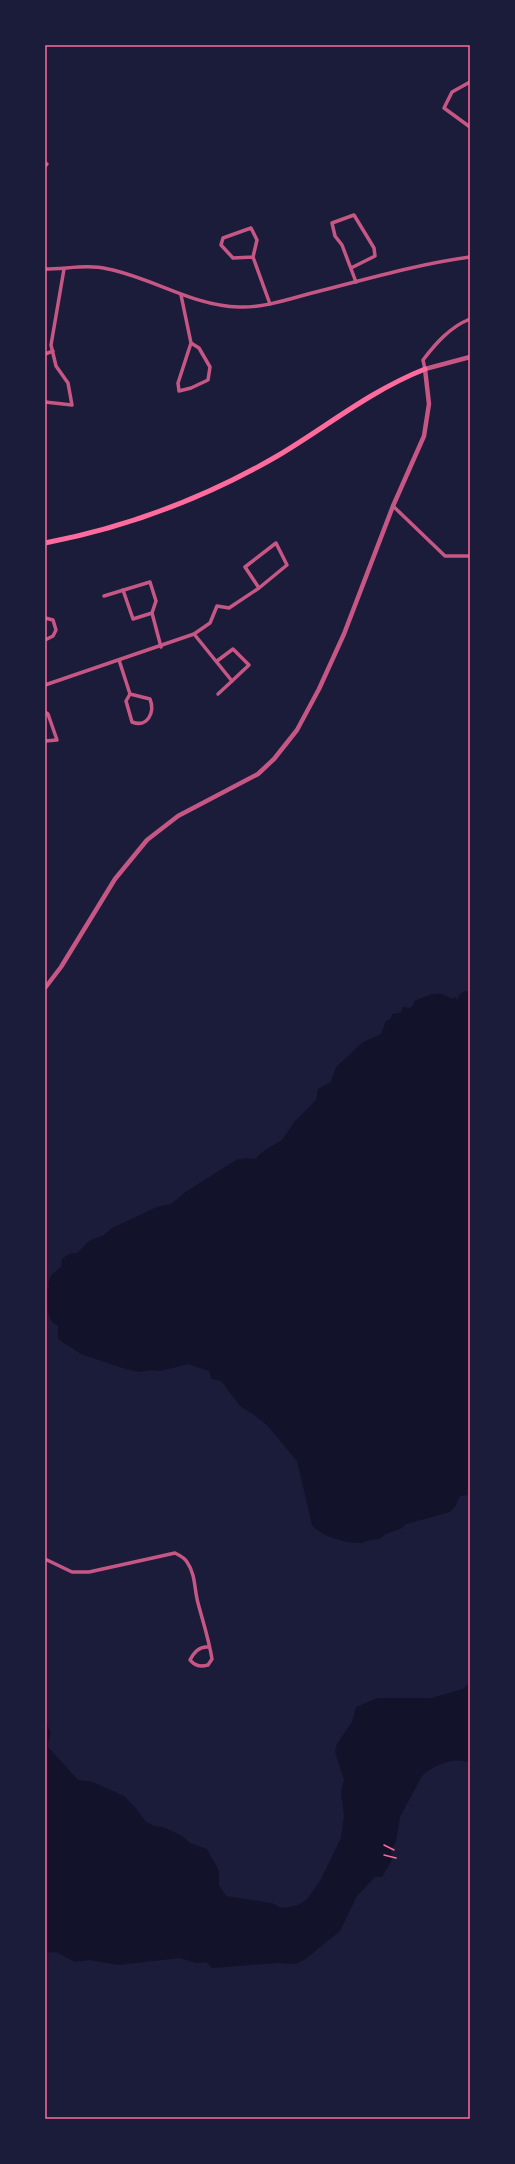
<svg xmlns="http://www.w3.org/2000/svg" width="515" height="2164" viewBox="0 0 515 2164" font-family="Barlow,sans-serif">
<rect width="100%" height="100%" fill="#1b1b3a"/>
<g fill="#12122b">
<path d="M466,991H470V1488L467,1490L468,1495L460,1496L455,1507L450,1512L406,1524L402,1528L386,1534L379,1539L366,1541L363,1543C348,1544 322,1537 312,1525L297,1461L267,1425L253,1414L241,1407L221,1381L212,1379L209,1371L188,1364L160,1371L152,1370L140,1372L126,1369L81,1354L58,1339V1326L52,1322L48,1313L45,1291L49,1288C47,1276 53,1274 61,1267L62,1259L69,1254L77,1253L89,1241L104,1235L112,1228L157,1207L171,1204L187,1191L236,1160L245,1158L255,1159L265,1150L282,1140L295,1121L316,1100L318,1089L331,1082L336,1067L363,1042L381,1034L386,1021L391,1019L392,1014L401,1013L403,1007L410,1008L414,1004V1001C429,995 438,989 452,999L455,997L457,1000L461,993Z"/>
<path d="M470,1682V1763C456,1756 433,1765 422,1776L400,1817L396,1841L391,1851L392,1860L382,1877H375L357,1896L340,1931L304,1960L295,1964L277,1963L212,1968L206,1962L196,1963L180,1958L118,1965L90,1960L75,1962L56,1952L45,1953V1720L51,1733L47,1746L78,1780L93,1782L124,1796L136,1808L146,1822L154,1826L163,1827L182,1836L190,1843L207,1849L219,1871V1885L226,1896L272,1903L282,1908L289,1907L298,1905L307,1899L320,1881L341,1838L344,1816L341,1791L344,1780L335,1752L337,1744L352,1722L356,1707L378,1698H431L463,1689Z"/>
</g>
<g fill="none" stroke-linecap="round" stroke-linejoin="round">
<g stroke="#ff6b9d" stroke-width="1.5">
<polyline points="384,1845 394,1850"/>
<polyline points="384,1855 396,1858"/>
</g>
<g stroke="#c65784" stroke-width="3.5">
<polyline points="470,82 452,92 444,108 470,127"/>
<polyline points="45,163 47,164 45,166"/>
<polyline points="253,257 257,240 251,228 223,238 221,245 233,258 253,257 270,304"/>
<polyline points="351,268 375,256 374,248 354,215 332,223 335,236 342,245 356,282"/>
<path d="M45,269C66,269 88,264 108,269C153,278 193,306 239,307C265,308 292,298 316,292C367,279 418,264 470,257"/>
<polyline points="181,295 191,343 178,383 179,391 191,388 208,380 210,367 199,348 191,343"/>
<polyline points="45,354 53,351"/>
<path d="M425,369L423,360C436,343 450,327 470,319"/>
<polyline points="45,402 72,405 68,383 56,366 51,345 64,269"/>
<polyline points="393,506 445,556 470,556"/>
<polyline points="123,590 133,619 152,613"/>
<polyline points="104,596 150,582 156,601 152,613 161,647"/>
<polyline points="45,618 53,620 56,630 53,636 45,640"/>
<polyline points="194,634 232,681 249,665 233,649 217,661"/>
<path d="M119,660L130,694L126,701L132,722C148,728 155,712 150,699L130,694"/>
<polyline points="45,685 194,634 210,623 217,606 229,608 259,588 287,565 276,543 245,567 259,588"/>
<polyline points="218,694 232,681"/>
<polyline points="45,712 48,714 57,740 45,741"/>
<path d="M45,1559L72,1572H89L175,1553C179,1555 185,1558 187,1562C196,1575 194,1589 198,1603C203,1622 209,1640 212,1659L208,1665C200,1667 195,1666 190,1660C194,1652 199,1646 208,1647"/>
</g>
<polyline stroke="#c65784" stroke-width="4.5" points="45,988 61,967 115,879 147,840 178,816 258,774 274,759 297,730 319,689 344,634 393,506 424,436 429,404 425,369 470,357"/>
<path stroke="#ff6b9d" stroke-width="5" d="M45,543C128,527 207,497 279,455C329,425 370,391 425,369"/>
</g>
<rect width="515" height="2164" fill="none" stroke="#1b1b3a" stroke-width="92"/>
<rect x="46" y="46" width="423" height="2072" fill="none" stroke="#ff6b9d" stroke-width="1.5"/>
</svg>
